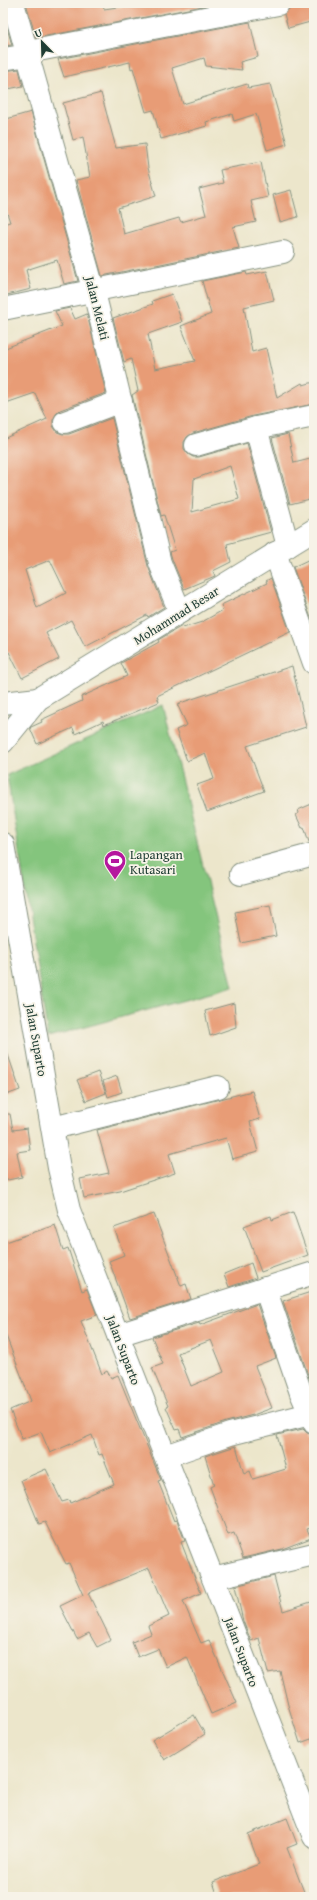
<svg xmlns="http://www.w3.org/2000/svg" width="317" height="1900" viewBox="0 0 317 1900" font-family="'Gentium Book Plus',serif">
<rect width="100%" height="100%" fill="#f7f3e8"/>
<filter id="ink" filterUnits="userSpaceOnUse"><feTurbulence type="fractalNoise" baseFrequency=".025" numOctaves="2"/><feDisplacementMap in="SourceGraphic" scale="8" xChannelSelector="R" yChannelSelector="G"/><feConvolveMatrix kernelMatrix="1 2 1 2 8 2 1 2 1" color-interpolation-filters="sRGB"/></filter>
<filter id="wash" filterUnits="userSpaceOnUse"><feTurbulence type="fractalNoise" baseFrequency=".012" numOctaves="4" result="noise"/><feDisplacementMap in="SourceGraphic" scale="16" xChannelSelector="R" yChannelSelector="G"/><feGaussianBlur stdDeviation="0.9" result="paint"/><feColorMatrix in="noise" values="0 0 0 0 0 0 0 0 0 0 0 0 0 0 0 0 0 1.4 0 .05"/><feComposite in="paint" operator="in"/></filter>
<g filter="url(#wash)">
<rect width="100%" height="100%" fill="#ece6cb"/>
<polygon fill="#84c57d" stroke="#528158" points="163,705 233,987 48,1037 7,775"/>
<g id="blocks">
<g fill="#e89c76" fill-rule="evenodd">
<polygon points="26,3 103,3 104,9 145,3 209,3 209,5 36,38"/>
<polygon points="290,3 314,3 314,21 288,28 284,14 290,8"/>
<polygon points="3,14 12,45 3,46"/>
<polygon points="250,22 258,57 240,62 242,70 206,66 204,58 172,68 183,104 247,84 248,88 270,84 287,144 267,150 256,114 234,121 232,114 206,122 207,126 161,139 153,110 146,112 133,68 131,69 130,62 64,77 58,59"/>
<polygon points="19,69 23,86 3,90 3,71"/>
<polygon points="101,93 116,148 145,144 148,168 156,196 118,208 124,234 179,218 181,222 206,215 199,189 223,183 220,170 261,162 268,197 251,201 256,222 233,227 239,248 102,276 76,180 90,177 83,137 73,140 63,103"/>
<polygon points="31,112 78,281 64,284 57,260 26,270 31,289 3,296 3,224 10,222 3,201 3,120"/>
<polygon points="291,190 298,217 280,222 273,195"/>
<path d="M267,271L274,300L244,307L252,352L266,348L277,398L302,383L303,385L314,382V404L253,416L193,433L187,437L184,442V449L188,454L193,457H199L247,443L271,532L227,544L231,562L213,571L215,576L184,589L172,559L170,552L175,550L164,515L161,516L132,395L138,391L131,359L124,362L113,318L153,304L152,301L172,294L182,322L148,334L155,369L195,361L181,326L211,314L202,281L246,272L247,275ZM230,466L239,499L192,512L194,479Z"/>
<path d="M70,308L75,319L87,314L106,393L60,410L56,414L53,420V426L57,432L63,434H69L112,418L148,566L164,607L148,617L147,615L85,647L71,620L46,633L59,659L22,678L9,652L3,655V439L47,419L35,393L3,404V349L62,326L55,311ZM50,560L66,593L37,608L25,570Z"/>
<polygon points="288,434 294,463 314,458 314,498 290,504 272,438"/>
<polygon points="314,557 314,620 312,621 293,567"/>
<polygon points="271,578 290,632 157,696 159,702 104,725 103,721 75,734 73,728 37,744 30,728 31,727 42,722 41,720 82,701 81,697 127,676 121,663 159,642 158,640 182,626 183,628 202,622 223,610 221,605 267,583 266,581"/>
<polygon points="292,666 306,727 247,746 264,791 207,812 197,785 214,779 205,753 187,761 176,730 187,725 177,704"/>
<polygon points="314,803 314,842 309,842 304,827 302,828 296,815 299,813 298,810"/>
<polygon points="270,905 276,936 241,943 235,912"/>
<polygon points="234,1003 236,1027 210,1036 205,1011"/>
<polygon points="5,1046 20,1090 3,1096 3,1047"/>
<polygon points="98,1072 106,1093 86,1101 77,1080"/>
<polygon points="117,1076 122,1092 108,1097 103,1081"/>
<polygon points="252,1091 260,1119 250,1122 258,1152 232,1159 226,1138 169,1154 175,1173 120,1191 84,1198 80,1179 109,1173 97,1130"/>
<polygon points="3,1114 10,1114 13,1130 27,1128 30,1150 17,1152 22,1177 3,1181"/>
<polygon points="293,1212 308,1255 261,1272 244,1226 271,1216 272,1220"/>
<polygon points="154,1214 181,1286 186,1284 191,1299 130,1318 109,1261 124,1255 114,1228"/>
<polygon points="55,1225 63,1250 68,1248 82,1291 87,1289 97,1315 81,1321 102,1374 107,1371 111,1378 118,1375 161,1480 158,1481 174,1521 177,1520 185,1541 181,1542 201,1593 183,1601 201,1643 209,1640 237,1703 211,1714 187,1657 166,1667 158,1649 138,1657 132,1642 151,1634 148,1626 169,1616 149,1568 88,1593 111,1640 97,1647 89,1633 77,1639 60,1606 83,1595 69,1563 66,1564 45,1522 39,1524 21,1480 46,1469 62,1502 69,1500 70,1503 114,1484 102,1454 99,1455 92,1435 50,1453 41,1432 22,1439 10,1410 31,1401 3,1328 3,1243"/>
<polygon points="251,1263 256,1278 229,1287 224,1274"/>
<polygon points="314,1291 314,1377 309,1378 283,1301"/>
<path d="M257,1304L276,1358L255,1366L272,1408L253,1415L226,1422L182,1437L179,1429L176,1430L166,1407L168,1406L152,1368L163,1364L152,1337L199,1323L200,1325ZM211,1340L224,1372L191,1386L178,1353Z"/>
<polygon points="303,1429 307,1433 314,1435 314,1527 307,1529 311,1538 282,1549 243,1558 234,1533 228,1535 210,1487 214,1485 205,1456 236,1446 244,1474 250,1471 253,1479 286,1469 277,1435"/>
<polygon points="274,1576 283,1611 314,1601 314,1662 310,1665 314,1679 314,1738 300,1743 288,1705 280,1671 268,1673 259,1638 251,1641 243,1621 235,1586"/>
<polygon points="194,1715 205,1734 164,1760 152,1740"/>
<polygon points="287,1818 297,1844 287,1848 306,1897 218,1897 213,1882 259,1864 248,1834"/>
</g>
</g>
</g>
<g filter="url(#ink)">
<use href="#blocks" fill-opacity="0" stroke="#869280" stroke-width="1"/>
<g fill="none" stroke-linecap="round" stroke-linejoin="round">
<g stroke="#869280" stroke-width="24">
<g id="minor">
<polyline points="13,3 94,292 160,563 180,612"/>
<polyline points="28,52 278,4"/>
<polyline points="3,59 29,55"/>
<polyline points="3,309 283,252"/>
<polyline points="65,422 121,401"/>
<polyline points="256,428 288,546"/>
<polyline points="196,445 256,428 314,416"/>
<polyline points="275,553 314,663"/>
<polyline points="3,703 38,699"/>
<polyline points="3,742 38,699 314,530"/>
<polyline points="3,844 59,1168 69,1210 314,1837"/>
<polyline points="241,874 314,854"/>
<polyline points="53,1128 218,1087"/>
<polyline points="265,1288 301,1393 314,1423"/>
<polyline points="118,1335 314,1273"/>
<polyline points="166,1456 230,1434 314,1413"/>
<polyline points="213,1578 314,1554"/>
</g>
</g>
<use href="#minor" stroke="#fff" stroke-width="22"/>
</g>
</g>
<defs>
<g id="stadium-pin" transform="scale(1.15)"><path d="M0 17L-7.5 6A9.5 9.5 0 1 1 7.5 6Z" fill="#b5179e" stroke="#f7f3e8"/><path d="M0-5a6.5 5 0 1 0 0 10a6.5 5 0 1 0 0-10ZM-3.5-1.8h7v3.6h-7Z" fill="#fff"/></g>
</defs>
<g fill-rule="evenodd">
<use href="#stadium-pin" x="115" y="861"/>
</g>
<g text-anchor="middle" stroke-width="3.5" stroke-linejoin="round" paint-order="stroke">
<g font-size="13" fill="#1f3d34" stroke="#f7f3e8">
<text transform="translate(98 308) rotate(76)" y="5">Jalan Melati</text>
<text transform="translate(176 615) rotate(-32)" y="5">Mohammad Besar</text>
<text transform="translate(37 1040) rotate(80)" y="5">Jalan Suparto</text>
<text transform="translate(124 1350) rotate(69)" y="5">Jalan Suparto</text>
<text transform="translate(242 1652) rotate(69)" y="5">Jalan Suparto</text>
</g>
<g font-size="13" fill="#1f3d34" stroke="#f7f3e8" text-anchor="start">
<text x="130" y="859">Lapangan<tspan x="130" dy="15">Kutasari</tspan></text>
</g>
</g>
<rect width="317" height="1900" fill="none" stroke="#f7f3e8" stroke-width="16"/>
<g transform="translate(42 42) rotate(337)" stroke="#f7f3e8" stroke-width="3" paint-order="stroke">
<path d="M0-3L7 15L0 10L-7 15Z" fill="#1f3d34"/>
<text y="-6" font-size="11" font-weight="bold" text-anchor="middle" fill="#1f3d34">U</text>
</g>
</svg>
